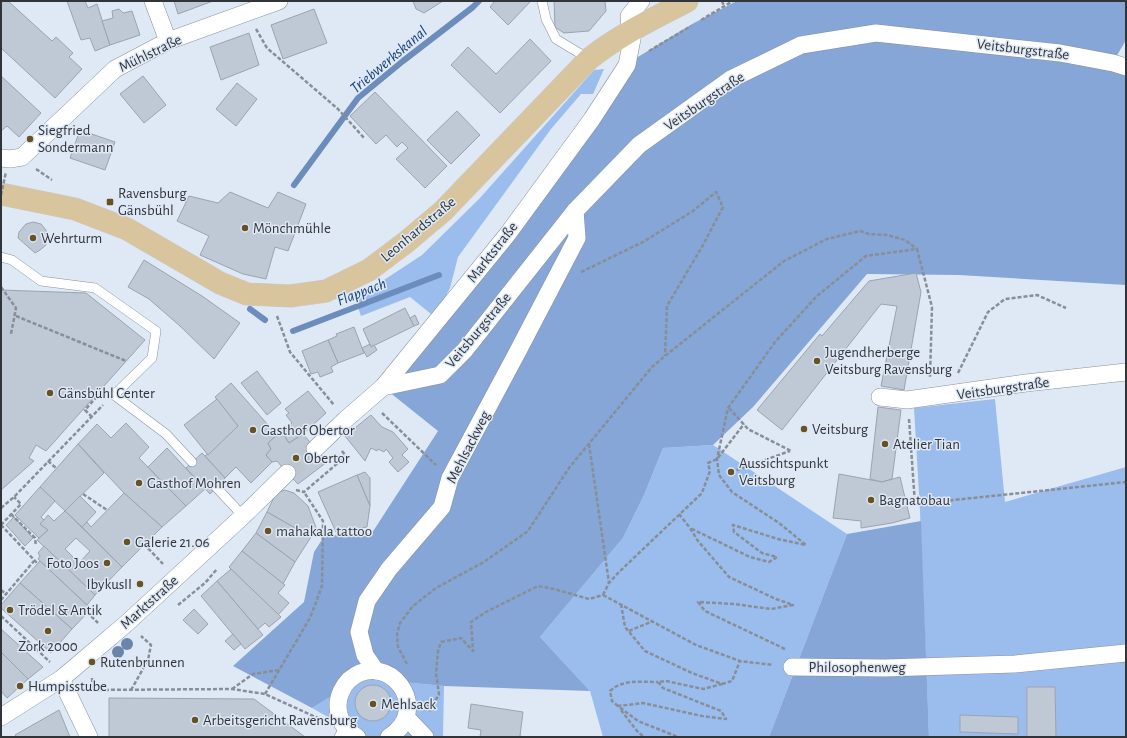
<svg xmlns="http://www.w3.org/2000/svg" width="1127" height="738" viewBox="0 0 1127 738" font-family="'Alegreya Sans',sans-serif">
<rect width="100%" height="100%" fill="#dfe9f6"/>
<g fill="#9bbdee">
<polygon points="604,69 593,94 581,94 551,129 458,257 450,288 437,313 431,314 410,297 361,316 355,299 422,255 479,199 594,70"/>
<polygon points="995,399 1005,502 1126,467 1126,737 929,737 920,511 914,408"/>
<polygon points="713,445 847,534 769,737 603,737 590,691 540,637 623,538 644,495 663,448"/>
<polygon points="361,678 444,686 443,737 339,737 344,726 312,708"/>
</g>
<g fill="#85a6d6">
<polygon points="737,1 1126,1 1126,40 1113,62 1126,67 1126,285 959,275 867,274 753,407 713,445 663,448 644,495 623,538 540,637 590,691 444,686 361,678 312,708 233,666 304,602 314,552 325,535 370,536 438,431 383,387 623,66 694,23"/>
<polygon points="921,521 929,737 769,737 847,534"/>
</g>
<g fill="none" stroke-linecap="round" stroke-linejoin="round">
<g stroke="#6c8cbb" stroke-width="6">
<polyline points="294,185 358,98 403,61 473,7 479,1"/>
<polyline points="250,309 265,320"/>
<polyline points="293,331 439,275"/>
</g>
</g>
<g fill="#bfc8d5" stroke="#9ba3b0" fill-rule="evenodd">
<polygon points="1,1 8,1 52,41 56,37 73,53 69,57 82,69 55,98 1,48"/>
<polygon points="67,1 85,1 88,8 97,4 110,45 95,51 90,38 81,40"/>
<polygon points="174,1 213,1 178,14"/>
<polygon points="413,1 443,1 424,13 416,9"/>
<polygon points="495,1 529,1 530,2 508,25 490,7"/>
<polygon points="554,1 605,1 606,11 589,31 564,33 555,27"/>
<polygon points="119,9 123,13 132,11 140,35 110,45 102,21 113,18 112,11"/>
<polygon points="314,9 327,43 283,59 271,25"/>
<polygon points="249,33 259,65 221,80 210,47"/>
<polygon points="530,39 551,61 500,113 451,65 468,47 496,74"/>
<polygon points="1,76 41,113 19,137 7,126 1,131"/>
<polygon points="143,76 166,105 144,123 120,94"/>
<polygon points="237,83 257,99 236,126 216,109"/>
<polygon points="375,92 447,166 425,188 396,159 408,148 402,142 397,147 386,135 376,144 350,116"/>
<polygon points="457,111 480,135 451,164 427,140"/>
<polygon points="80,130 115,142 105,170 70,158"/>
<polygon points="230,192 268,208 278,192 306,204 288,251 275,247 266,279 243,274 200,255 209,236 177,221 189,196 218,203"/>
<polygon points="33,222 41,224 46,230 48,237 46,245 40,250 35,253 18,238 19,232 26,224"/>
<polygon points="144,260 202,296 240,323 214,359 180,326 149,299 128,287"/>
<polygon points="916,273 921,292 904,390 881,386 897,306 881,304 782,430 757,410 820,334 822,336 869,281"/>
<polygon points="1,290 86,293 145,340 46,451 36,445 29,458 34,461 1,490"/>
<polygon points="405,308 414,326 371,347 363,329"/>
<polygon points="415,315 419,324 414,326 410,318"/>
<polygon points="354,327 364,353 338,363 328,340 337,336 336,334"/>
<polygon points="328,340 338,363 331,367 333,372 320,377 318,372 311,374 302,351"/>
<polygon points="370,344 371,347 374,345 377,350 367,357 362,348"/>
<polygon points="257,371 281,403 267,415 241,383"/>
<polygon points="231,383 277,435 268,443 271,449 266,455 272,462 251,483 236,467 225,478 205,456 238,426 215,397"/>
<polygon points="308,391 326,413 303,434 289,443 281,431 292,423 286,415 289,413 285,409"/>
<polygon points="217,399 238,426 208,455 184,425"/>
<polygon points="878,407 901,410 892,479 882,482 870,479"/>
<polygon points="371,415 382,427 393,432 408,449 402,455 409,462 398,472 389,462 393,458 386,449 384,452 378,449 377,451 371,448 365,461 345,436"/>
<polygon points="126,423 149,447 139,458 186,506 162,527 124,493 78,444 97,424 111,438"/>
<polygon points="281,431 289,443 303,434 327,462 298,484 287,473 277,461 272,462 266,455 271,449 268,443 277,435 279,436"/>
<polygon points="78,444 104,473 65,511 40,487"/>
<polygon points="167,448 205,489 186,506 148,467"/>
<polygon points="202,453 225,478 210,494 186,468"/>
<polygon points="365,472 370,478 370,506 357,475"/>
<polygon points="839,474 882,482 900,477 910,518 892,523 861,528 861,521 833,518"/>
<polygon points="357,475 370,506 367,527 336,532 318,492"/>
<polygon points="40,487 55,501 41,517 44,520 40,524 48,530 39,538 15,515"/>
<polygon points="285,490 294,493 308,506 317,530 311,537 267,512 276,493"/>
<polygon points="124,493 162,527 122,567 82,527 87,522 91,527"/>
<polygon points="80,496 96,512 82,527 65,511"/>
<path d="M65,511L122,567L95,595L37,540L48,530L40,524L44,520L48,515L54,521ZM76,538L90,551L79,563L65,549Z"/>
<polygon points="267,512 311,537 295,562 256,533"/>
<polygon points="14,517 33,538 25,546 6,525"/>
<polygon points="256,533 295,562 283,584 242,551"/>
<polygon points="44,546 95,595 87,605 38,559 40,556 38,553"/>
<polygon points="242,551 285,585 278,593 289,603 278,615 229,567"/>
<polygon points="40,561 91,609 72,629 20,583"/>
<polygon points="231,569 281,617 269,627 265,623 258,629 217,581"/>
<polygon points="217,581 263,635 245,649 201,596"/>
<polygon points="20,583 72,629 51,653 1,608 1,605"/>
<polygon points="194,609 208,624 198,634 183,620"/>
<polygon points="1,629 43,667 28,679 1,652"/>
<polygon points="233,634 241,644 234,650 225,641"/>
<polygon points="1,652 28,679 7,698 1,691"/>
<circle cx="373" cy="703" r="18"/>
<polygon points="1027,687 1055,687 1056,737 1027,737"/>
<polygon points="109,698 254,699 305,737 109,737"/>
<polygon points="471,704 523,712 520,736 524,737 480,737 481,730 468,728"/>
<polygon points="59,710 70,737 16,737 15,735"/>
<polygon points="960,715 1018,717 1018,734 960,732"/>
</g>
<g fill="none" stroke-linecap="round" stroke-linejoin="round">
<polyline stroke="#bcc5d0" stroke-width="17" stroke-dasharray="17 8" stroke-linecap="butt" points="287,473 315,449"/>
<g stroke="#89919e" stroke-width="10">
<g id="service">
<polyline points="542,1 546,19 556,39 589,59"/>
<polyline points="1,257 12,260 41,281 95,288 156,331 152,358 114,395 166,434 192,462"/>
<polyline points="216,487 243,516"/>
<polyline points="339,737 345,726"/>
</g>
</g>
<g stroke="#89919e" stroke-width="18">
<g id="minor">
<polyline points="153,1 168,41"/>
<polyline points="1,158 10,159 22,157 115,69 168,41 279,1"/>
<polyline points="383,387 440,375 465,350 575,211 639,145 731,79 801,45 876,33 1060,53 1113,63 1126,67"/>
<polyline points="880,397 907,400 1026,383 1126,372"/>
<polyline points="315,449 345,420 383,387 507,235 592,119 627,65 632,39 630,30 629,16 641,1"/>
<polyline points="792,667 885,668 1015,664 1126,653"/>
<polyline points="376,671 365,655 359,632 367,601 389,569 442,507 450,478 518,351 577,238 575,211"/>
<polyline points="61,679 89,737"/>
<polyline points="1,717 61,679 80,663 127,623 243,516 287,473"/>
<polyline points="406,717 425,737"/>
<path d="M357,737C345,730 338,719 338,705C338,696 343,686 349,680C388,647 434,709 389,737"/>
</g>
</g>
<g stroke="#c9cacc" stroke-width="23">
<path id="primary" d="M1,194L75,209L127,229L220,283L247,294L290,296L326,291L369,270L405,243L443,211L589,59C619,35 653,19 687,1"/>
</g>
<g stroke="#888e97" stroke-width="2.5" stroke-dasharray="4 2" stroke-linecap="butt">
<polyline points="722,1 724,6"/>
<polyline points="701,20 733,1"/>
<polyline points="256,29 267,48 338,109 365,139"/>
<polyline points="649,51 691,26"/>
<polyline points="36,169 52,180"/>
<polyline points="581,272 643,242 693,211 716,192 723,207 703,245 667,306 665,356"/>
<polyline points="1,287 16,308 11,334"/>
<polyline points="16,316 126,361"/>
<polyline points="277,316 290,352 334,405"/>
<polyline points="958,373 988,312 1005,299 1037,295 1066,308"/>
<polyline points="729,408 748,429 791,451"/>
<polyline points="382,413 436,465"/>
<polyline points="92,417 85,410 99,394"/>
<polyline points="909,419 915,504 1126,482"/>
<polyline points="589,444 609,583"/>
<polyline points="48,461 56,468"/>
<polyline points="731,472 790,451"/>
<polyline points="296,490 304,492 346,456 341,450"/>
<polyline points="83,494 107,510"/>
<polyline points="1,508 14,497 103,405"/>
<polyline points="11,514 35,538 36,546"/>
<polyline points="679,514 690,528"/>
<polyline points="1,525 37,563"/>
<polyline points="1,525 21,504 14,497"/>
<polyline points="144,544 163,564"/>
<polyline points="1,590 6,594"/>
<polyline points="603,595 696,645 740,661 773,665"/>
<polyline points="603,595 609,583 619,572 702,493 710,471 708,463 717,459 744,424"/>
<polyline points="1,600 34,561"/>
<polyline points="621,604 625,627 645,651 692,673 722,684 703,689 666,681 658,682 663,688 721,711 726,719 702,716 643,703 618,706 638,721 678,737"/>
<polyline points="178,605 205,583 217,569"/>
<polyline points="87,612 98,623"/>
<polyline points="1,616 50,662"/>
<polyline points="629,631 653,621"/>
<polyline points="785,649 705,611 698,602 734,604 771,609 793,605 776,599 729,577 698,541 690,528 750,557 769,562 777,557 762,553 734,532 733,525 778,539 806,545 779,523 732,492 719,475 717,459 728,408 775,342 817,296 866,256 917,249 932,307 930,377"/>
<polyline points="407,664 398,647 397,634 400,623 413,606 436,588 484,562 528,531 569,468 652,367 665,356 784,261 827,239 860,231 869,234 887,235 905,240 917,249"/>
<polyline points="92,678 93,690 232,689 265,694 320,719"/>
<polyline points="722,684 732,681 740,661"/>
<polyline points="232,689 253,674 279,670"/>
<polyline points="131,690 148,660 151,645 141,636"/>
<polyline points="265,694 310,618 322,586 323,521 304,492"/>
<polyline points="427,704 430,711"/>
<path d="M618,706L612,701L610,691C623,679 641,682 658,682"/>
<polyline points="621,710 637,731 644,737"/>
<polyline points="430,711 439,694 436,673 438,651 441,642 461,638 473,651 471,622 486,612 538,586 554,589 589,599 603,595"/>
</g>
<use href="#service" stroke="#fff" stroke-width="9"/>
<use href="#minor" stroke="#fff" stroke-width="17"/>
<use href="#primary" stroke="#d8c59d" stroke-width="22"/>
<polyline stroke="#888e97" stroke-width="2.5" stroke-dasharray="4 2" stroke-linecap="butt" points="1,195 6,172"/>
</g>
<g fill="#6985ab">
<circle cx="127" cy="644" r="6"/>
<circle cx="118" cy="652" r="6"/>
</g>
<g fill="#685221" stroke="#dfe9f6" stroke-width="1.5">
<circle cx="30" cy="139" r="4"/>
<rect x="106" y="198" width="8" height="8" rx="2"/>
<circle cx="245" cy="228" r="4"/>
<circle cx="33" cy="238" r="4"/>
<circle cx="817" cy="361" r="4"/>
<circle cx="50" cy="393" r="4"/>
<circle cx="804" cy="429" r="4"/>
<circle cx="253" cy="430" r="4"/>
<circle cx="885" cy="444" r="4"/>
<circle cx="296" cy="458" r="4"/>
<circle cx="731" cy="472" r="4"/>
<circle cx="139" cy="483" r="4"/>
<circle cx="871" cy="500" r="4"/>
<circle cx="268" cy="531" r="4"/>
<circle cx="127" cy="542" r="4"/>
<circle cx="107" cy="563" r="4"/>
<circle cx="140" cy="584" r="4"/>
<circle cx="10" cy="610" r="4"/>
<circle cx="48" cy="631" r="4"/>
<circle cx="92" cy="662" r="4"/>
<circle cx="20" cy="686" r="4"/>
<circle cx="373" cy="704" r="4"/>
<circle cx="195" cy="720" r="4"/>
</g>
<g text-anchor="middle" stroke-width="3" stroke-linejoin="round" paint-order="stroke">
<g font-size="15" fill="#313439" stroke="#dfe9f6">
<text transform="translate(1023 49) rotate(7)" y="5">Veitsburgstraße</text>
<text transform="translate(150 53) rotate(-26)" y="5">Mühlstraße</text>
<text transform="translate(704 101) rotate(-34)" y="5">Veitsburgstraße</text>
<text transform="translate(418 229) rotate(-40)" y="5">Leonhardstraße</text>
<text transform="translate(492 252) rotate(-52)" y="5">Marktstraße</text>
<text transform="translate(478 330) rotate(-50)" y="5">Veitsburgstraße</text>
<text transform="translate(1003 388) rotate(-8)" y="5">Veitsburgstraße</text>
<text transform="translate(468 447) rotate(-63)" y="5">Mehlsackweg</text>
<text transform="translate(149 602) rotate(-42)" y="5">Marktstraße</text>
<text x="857" y="672">Philosophenweg</text>
</g>
<g font-size="15" fill="#313439" stroke="#dfe9f6" text-anchor="start">
<text x="38" y="135">Siegfried<tspan x="38" dy="17">Sondermann</tspan></text>
<text x="118" y="198">Ravensburg<tspan x="118" dy="17">Gänsbühl</tspan></text>
<text x="253" y="233">Mönchmühle</text>
<text x="41" y="243">Wehrturm</text>
<text x="825" y="357">Jugendherberge<tspan x="825" dy="17">Veitsburg Ravensburg</tspan></text>
<text x="58" y="398">Gänsbühl Center</text>
<text x="812" y="434">Veitsburg</text>
<text x="261" y="435">Gasthof Obertor</text>
<text x="893" y="449">Atelier Tian</text>
<text x="304" y="463">Obertor</text>
<text x="739" y="468">Aussichtspunkt<tspan x="739" dy="17">Veitsburg</tspan></text>
<text x="147" y="488">Gasthof Mohren</text>
<text x="879" y="505">Bagnatobau</text>
<text x="276" y="536">mahakala tattoo</text>
<text x="135" y="547">Galerie 21.06</text>
<text x="99" y="568" text-anchor="end">Foto Joos</text>
<text x="132" y="589" text-anchor="end">IbykusII</text>
<text x="18" y="615">Trödel &amp; Antik</text>
<text x="48" y="651" text-anchor="middle">Zork 2000</text>
<text x="100" y="667">Rutenbrunnen</text>
<text x="28" y="691">Humpisstube</text>
<text x="381" y="709">Mehlsack</text>
<text x="203" y="725">Arbeitsgericht Ravensburg</text>
</g>
<g font-size="16" font-style="italic" fill="#153f79" stroke="#dfe9f6">
<text transform="translate(388 59) rotate(-40)" y="6">Triebwerkskanal</text>
<text transform="translate(361 291) rotate(-21)" y="6">Flappach</text>
</g>
</g>
<rect width="1127" height="738" fill="none" stroke="#313439" stroke-width="4"/>
</svg>
